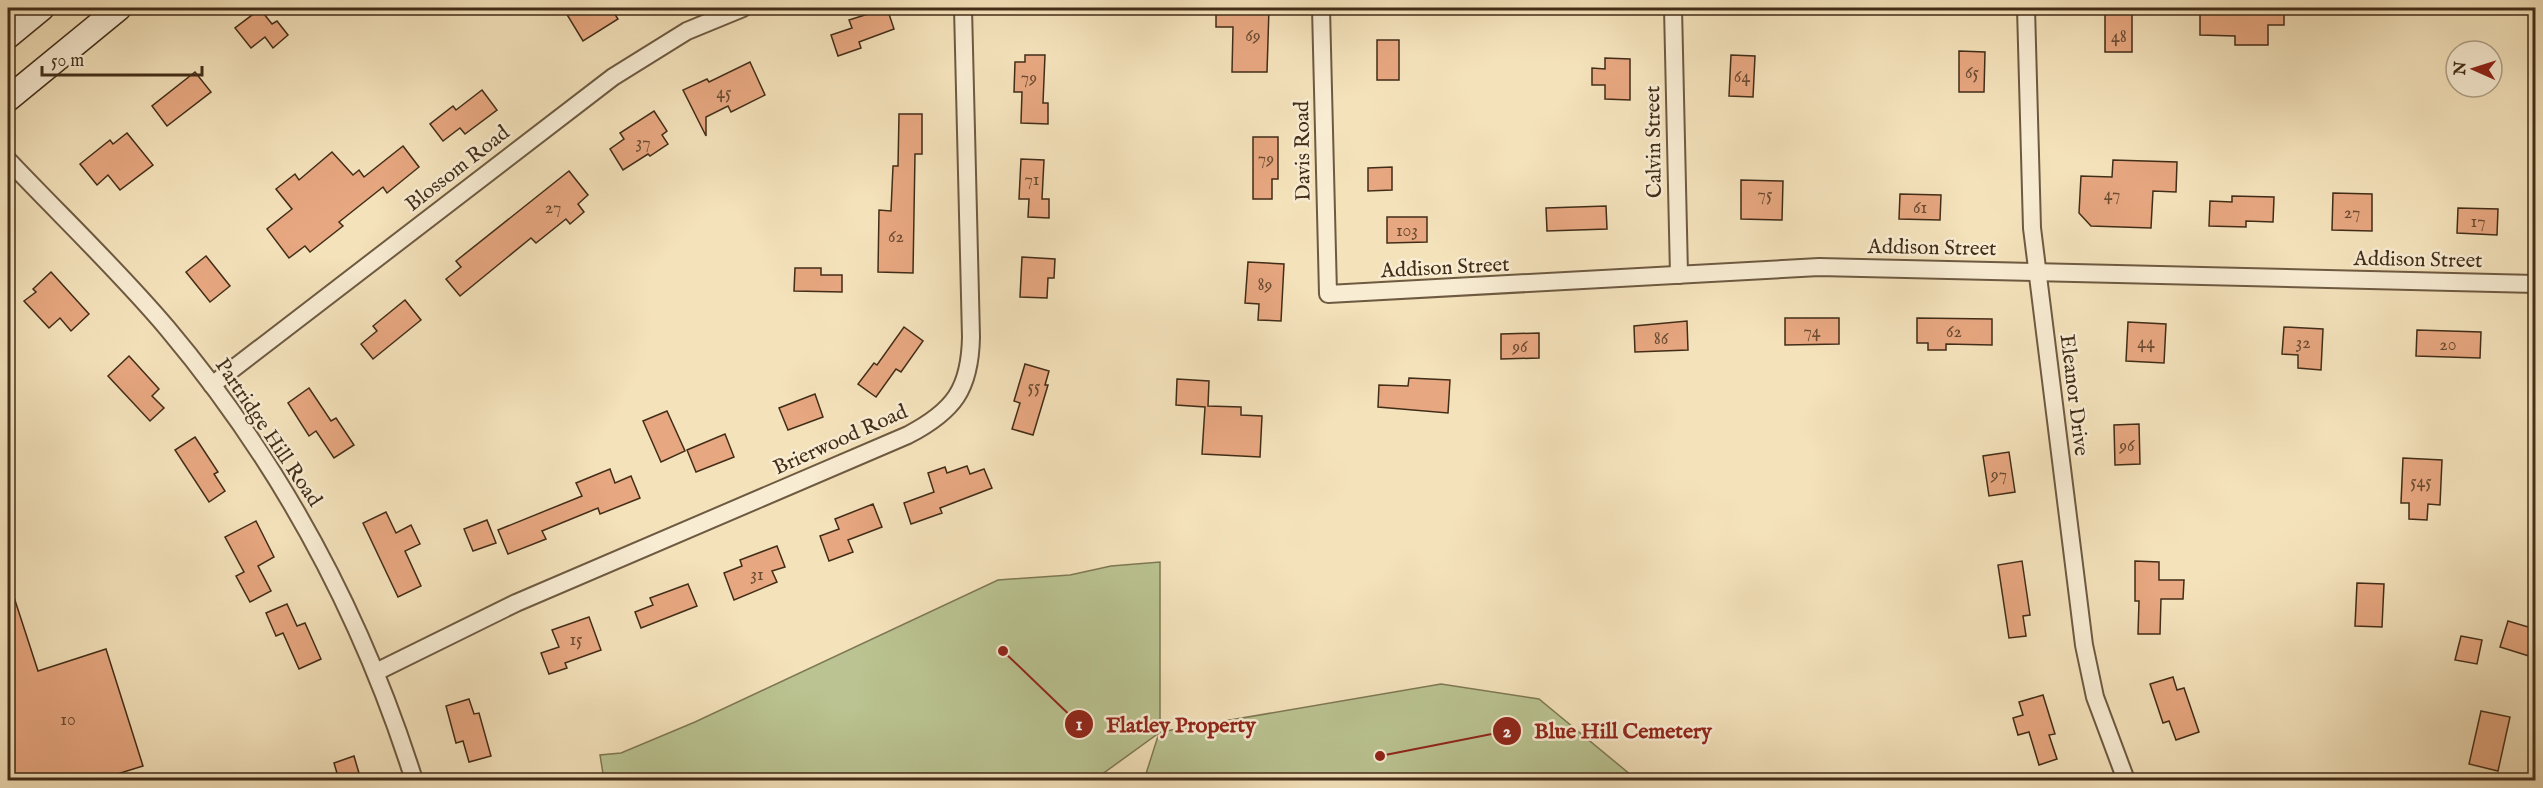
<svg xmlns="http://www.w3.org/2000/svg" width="2543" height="788" viewBox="0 0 2543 788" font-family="'IM FELL English',serif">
<rect width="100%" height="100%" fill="#f4e2bb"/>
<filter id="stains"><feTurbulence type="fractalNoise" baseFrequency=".00333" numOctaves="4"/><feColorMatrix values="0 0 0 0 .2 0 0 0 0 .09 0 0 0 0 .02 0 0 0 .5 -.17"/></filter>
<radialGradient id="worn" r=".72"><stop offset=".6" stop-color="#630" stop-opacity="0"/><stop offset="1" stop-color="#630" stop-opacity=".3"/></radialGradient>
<polygon fill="#bac391" stroke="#7e7854" stroke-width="1.5" points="1160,562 1160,732 1441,684 1539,699 1637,780 1144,780 1159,733 1094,780 604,780 600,755 621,753 695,722 998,580 1070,575 1111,566"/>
<g fill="#e7a780" stroke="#422d18" stroke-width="1.5">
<polygon points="563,8 611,8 618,19 583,41"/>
<polygon points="887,8 894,29 859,42 861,48 838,56 831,35 852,28 849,20"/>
<polygon points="1216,8 1269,8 1267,72 1232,72 1233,27 1216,27"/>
<rect x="2105" y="8" width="27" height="44"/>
<polygon points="2200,8 2284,8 2284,25 2268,25 2268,45 2235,45 2235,36 2200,35"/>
<polygon points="260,9 272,24 277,21 288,35 273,48 265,37 251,48 235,28"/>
<rect x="1377" y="40" width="22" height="40"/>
<polygon points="1959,51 1985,52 1984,92 1959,92"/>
<polygon points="1025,55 1045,55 1043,103 1048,103 1048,124 1021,123 1022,92 1014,92 1015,62 1025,62"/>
<polygon points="1731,55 1755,56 1753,97 1729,96"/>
<polygon points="1605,58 1630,59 1630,100 1605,99 1605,85 1592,85 1592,68 1605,69"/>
<polygon points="750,62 765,95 731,112 728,106 706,117 706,136 683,90 707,79 709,82"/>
<polygon points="195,72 211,92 167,126 152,106"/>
<polygon points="482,90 497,110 465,134 460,128 443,141 430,124 453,106 456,110"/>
<polygon points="654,111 667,131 662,135 668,144 650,156 648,154 623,170 610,149 624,139 620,133"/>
<polygon points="899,114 922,114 922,154 915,154 913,273 878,272 879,210 891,211 893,166 898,166"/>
<polygon points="127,133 153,165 120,190 108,175 97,185 80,164 110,140 113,144"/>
<polygon points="1253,137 1278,137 1278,179 1272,179 1272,199 1253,199"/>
<polygon points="403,146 419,167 387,193 383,187 339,222 343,226 310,252 305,246 289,258 267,229 292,209 276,189 295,174 299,180 332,152 353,175 359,170 364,177"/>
<polygon points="1021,159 1044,160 1042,199 1049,199 1049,218 1028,217 1029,199 1019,199"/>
<polygon points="2113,160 2177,162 2176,192 2153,191 2151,228 2091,226 2079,213 2081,176 2112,177"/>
<polygon points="1392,167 1392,190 1368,191 1368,168"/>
<polygon points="569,171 588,195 578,204 584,212 570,224 566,219 536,243 531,238 460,296 446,279 461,267 456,261"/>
<polygon points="1741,180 1783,181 1782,220 1741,219"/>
<polygon points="2333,193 2372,194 2372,231 2332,230"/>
<polygon points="1900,194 1941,195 1940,220 1899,219"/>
<polygon points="2232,196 2274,197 2273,222 2246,221 2246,227 2209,226 2210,201 2232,202"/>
<polygon points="1606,206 1607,229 1547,231 1546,208"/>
<polygon points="2458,208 2498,209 2497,235 2457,233"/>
<polygon points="1387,217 1427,217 1427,242 1387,243"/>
<polygon points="206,256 230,286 210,302 186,272"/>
<polygon points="1022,257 1055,259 1054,278 1048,278 1047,298 1020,297"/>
<polygon points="1248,262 1284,264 1281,321 1258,320 1259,304 1245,303"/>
<polygon points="795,268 821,268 821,275 842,275 842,292 794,291"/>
<polygon points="51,272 89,314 71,331 60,318 49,328 24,301 36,292 33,289"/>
<polygon points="405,300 421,320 373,359 361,344 377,331 373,326"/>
<polygon points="1785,318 1839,318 1839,344 1785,345"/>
<polygon points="1917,318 1992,319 1992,345 1946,344 1946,350 1928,350 1928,343 1917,343"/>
<polygon points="1687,321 1688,350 1635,352 1634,326"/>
<polygon points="2128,322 2166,324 2164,363 2126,361"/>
<polygon points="904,327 923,341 901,372 896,369 876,397 858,384 874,363 877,365"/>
<polygon points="2284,327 2323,329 2321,370 2298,368 2298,355 2282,354"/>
<polygon points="2417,330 2481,332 2480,358 2416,356"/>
<polygon points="1539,333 1539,358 1501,359 1501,334"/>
<polygon points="129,356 159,389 152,396 164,408 150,421 108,376"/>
<polygon points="1025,364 1049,371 1045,385 1048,385 1033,435 1012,429 1020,403 1014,401"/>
<polygon points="1409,378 1450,380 1448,413 1378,407 1379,385 1408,386"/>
<polygon points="1177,379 1209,381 1208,406 1241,407 1241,415 1262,416 1260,457 1202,454 1205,407 1176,405"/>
<polygon points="309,388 331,421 336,418 354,445 334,458 316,431 309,436 288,403"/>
<polygon points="815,394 823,417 788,430 779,408"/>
<polygon points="667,411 685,451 661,462 643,421"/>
<polygon points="2139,424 2140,464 2115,465 2114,425"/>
<polygon points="725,434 734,457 696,472 687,450"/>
<polygon points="195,437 218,472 214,474 225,491 209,502 175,450"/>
<polygon points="2009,452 2015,492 1989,496 1983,456"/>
<polygon points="2403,458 2442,460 2440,505 2428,504 2427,520 2409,519 2409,503 2401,503"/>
<polygon points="967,466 970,474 984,469 992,488 940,508 942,513 911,524 904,503 934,492 928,473 945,467 947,473"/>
<polygon points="610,469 615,483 631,476 640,498 600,514 598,508 542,531 546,539 508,554 498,530 582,496 576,483"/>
<polygon points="873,504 882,527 848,540 853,552 829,561 820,536 839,529 835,519"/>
<polygon points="386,512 396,533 411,525 420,544 405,551 421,586 398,597 363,523"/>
<polygon points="487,520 496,543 473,551 464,529"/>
<polygon points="256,521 274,557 258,566 271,591 250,602 236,576 244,572 225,537"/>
<polygon points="777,546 785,567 772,571 777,582 734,600 724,573 742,566 740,560"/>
<polygon points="2022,561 2030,615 2023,616 2026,636 2009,638 1998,565"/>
<polygon points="2135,561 2159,562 2159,580 2184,580 2183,599 2161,599 2160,634 2138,634 2139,601 2135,601"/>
<polygon points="2357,583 2384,584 2382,627 2355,626"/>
<polygon points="688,584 697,606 641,628 635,612 653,605 650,598"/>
<polygon points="11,588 38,671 106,649 143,766 98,780 8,780 8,589"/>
<polygon points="287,604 297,626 305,623 321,659 299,669 283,633 276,636 266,613"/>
<polygon points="589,617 601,650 565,663 567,668 549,674 541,653 559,647 552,630"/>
<polygon points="2508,621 2535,629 2535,653 2531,651 2529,656 2500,647"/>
<polygon points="2461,636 2482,640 2477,664 2455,660"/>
<polygon points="2173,677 2177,690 2184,688 2199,732 2176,740 2169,721 2163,723 2150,684"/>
<polygon points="2043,695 2055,734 2049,735 2057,759 2039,765 2029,732 2018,735 2013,718 2023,715 2019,702"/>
<polygon points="469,699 474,714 479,713 491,756 469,762 463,741 456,743 446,706"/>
<polygon points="2481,711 2510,717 2498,771 2469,764"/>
<polygon points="354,756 361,780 339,780 334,763"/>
</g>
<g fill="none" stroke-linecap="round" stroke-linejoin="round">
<g stroke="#6e5a41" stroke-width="20">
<g id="street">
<polyline points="1321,8 1328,294 1819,267 2536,284"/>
<polyline points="1673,8 1679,275"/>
<polyline points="2026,8 2032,228 2084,645 2095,697 2126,780"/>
<path d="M8,160C61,216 118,270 167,328C279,461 362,615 414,780"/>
<polyline points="212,385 613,77 687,31 743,8"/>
<path d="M376,672L516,603L908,435C954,411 970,389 971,337L963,8"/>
</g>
</g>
<g stroke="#422d18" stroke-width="27">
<g id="secondary">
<polyline points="8,36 42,8"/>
<polyline points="8,99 119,8"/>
</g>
</g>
<use href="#street" stroke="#f8ecd3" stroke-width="16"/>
<use href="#secondary" stroke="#f8ecd3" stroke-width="24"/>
</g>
<g text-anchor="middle" stroke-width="5" stroke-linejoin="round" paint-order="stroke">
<g font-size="18" fill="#6b4c32">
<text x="1253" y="41">69</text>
<text x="2119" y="42">48</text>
<text x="1972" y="78">65</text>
<text x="1742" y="82">64</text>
<text x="1029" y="83">79</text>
<text x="724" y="98">45</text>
<text x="643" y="148">37</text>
<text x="1266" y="164">79</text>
<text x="1032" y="185">71</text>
<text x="1765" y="200">75</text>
<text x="2112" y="200">47</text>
<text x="553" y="213">27</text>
<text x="1920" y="213">61</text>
<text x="2352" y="218">27</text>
<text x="2478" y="227">17</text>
<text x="1407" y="236">103</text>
<text x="896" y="242">62</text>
<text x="1265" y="290">89</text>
<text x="1812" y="337">74</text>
<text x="1954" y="337">62</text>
<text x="1661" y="344">86</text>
<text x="2146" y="348">44</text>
<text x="2303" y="348">32</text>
<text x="2448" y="350">20</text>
<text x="1520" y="352">96</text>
<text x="1034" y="392">55</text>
<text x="2127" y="451">96</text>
<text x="1999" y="480">97</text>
<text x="2421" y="487">545</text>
<text x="757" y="580">31</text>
<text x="576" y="645">15</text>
<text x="68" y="725">10</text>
</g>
<g font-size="21" fill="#422d18" stroke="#f8ecd3">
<text transform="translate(1653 142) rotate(-91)" y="7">Calvin Street</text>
<text transform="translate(1302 151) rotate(-91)" y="7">Davis Road</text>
<text transform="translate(457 168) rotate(-38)" y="7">Blossom Road</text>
<text transform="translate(1932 247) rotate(1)" y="7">Addison Street</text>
<text transform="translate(2418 259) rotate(1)" y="7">Addison Street</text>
<text transform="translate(1445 267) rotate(-3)" y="7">Addison Street</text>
<text transform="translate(2075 395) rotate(83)" y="7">Eleanor Drive</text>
<text transform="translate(269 432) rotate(56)" y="7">Partridge Hill Road</text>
<text transform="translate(840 439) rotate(-24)" y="7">Brierwood Road</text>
</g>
</g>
<path fill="none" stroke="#8f2418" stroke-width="2" d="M1003 651L1079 724M1380 756L1507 731"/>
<g fill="#8f2418" stroke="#f8ecd3" stroke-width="2">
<circle cx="1003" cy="651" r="6"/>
<circle cx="1380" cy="756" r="6"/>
<circle cx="1079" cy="724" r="15"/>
<circle cx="1507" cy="731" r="15"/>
</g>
<g font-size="18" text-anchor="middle" font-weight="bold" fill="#fff">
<text x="1079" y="730">1</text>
<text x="1507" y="737">2</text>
</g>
<g font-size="22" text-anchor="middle" font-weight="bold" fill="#8f2418" stroke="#f8ecd3" stroke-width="5" stroke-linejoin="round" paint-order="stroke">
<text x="1181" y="732">Flatley Property</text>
<text x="1623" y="738">Blue Hill Cemetery</text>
</g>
<rect width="2543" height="788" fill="none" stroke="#f4e2bb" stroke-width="30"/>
<rect x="9" y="9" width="2525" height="770" fill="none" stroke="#422d18" stroke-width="3"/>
<rect x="15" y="15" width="2513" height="758" fill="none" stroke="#422d18" stroke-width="1.5"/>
<g transform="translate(2474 69) rotate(273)"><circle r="28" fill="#f8ecd3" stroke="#afa088" stroke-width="1.5"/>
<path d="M0-4.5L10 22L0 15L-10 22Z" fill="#8f2418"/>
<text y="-9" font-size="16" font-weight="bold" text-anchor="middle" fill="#422d18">N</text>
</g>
<path d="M42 66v9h160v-9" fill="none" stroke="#422d18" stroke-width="3"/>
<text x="51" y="66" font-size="18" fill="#422d18" stroke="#f8ecd3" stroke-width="4.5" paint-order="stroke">50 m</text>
<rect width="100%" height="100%" filter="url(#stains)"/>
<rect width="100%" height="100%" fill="url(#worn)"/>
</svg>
